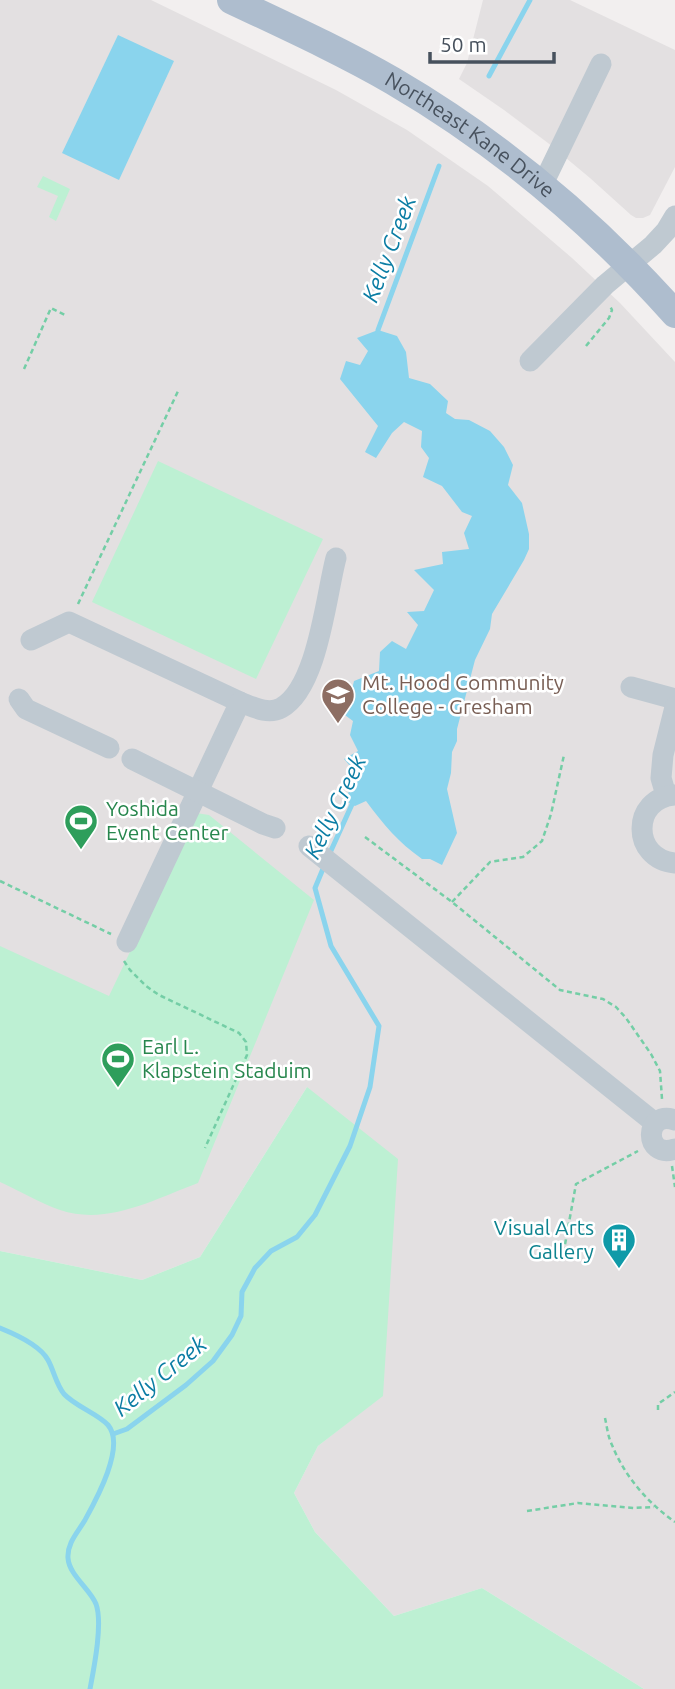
<svg xmlns="http://www.w3.org/2000/svg" width="675" height="1689" viewBox="0 0 675 1689" font-family="Ubuntu,sans-serif">
<rect width="100%" height="100%" fill="#f2efef"/>
<g fill="#e3e0e1">
<polygon points="0,0 151,0 336,90 407,130 488,186 572,258 620,303 675,362 675,1689 644,1689 482,1588 394,1616 315,1532 294,1493 318,1446 383,1395 307,1087 200,1257 142,1280 0,1251"/>
<polygon points="483,0 570,0 675,50 675,167 650,215 643,218 636,218 631,215 590,178 548,143 504,110 459,79 467,63"/>
</g>
<g fill="#bdf0d3">
<polygon points="43,176 70,189 56,221 49,217 58,196 37,187"/>
<polygon points="158,461 323,539 256,679 92,602"/>
<path d="M196,813L209,815L314,900L198,1183C155,1199 107,1226 60,1210C40,1203 20,1191 0,1182V946L109,996Z"/>
<polygon points="307,1087 398,1159 383,1396 318,1446 294,1493 315,1532 394,1616 482,1588 644,1689 0,1689 0,1251 142,1280 200,1257"/>
</g>
<g fill="#8ad4ed">
<polygon points="118,35 174,61 119,180 62,153"/>
<path d="M378,330L397,336L406,352L409,378L430,384L448,401L446,413L455,419L469,420L490,431L504,447L513,465L508,485L522,503L529,534V549L524,560L492,614L490,629L475,660L457,729V741L452,752L451,773L447,789L457,833L442,865L430,859H422C398,842 384,825 366,801L355,806L347,802L349,789L357,774L344,759L358,751L350,735L353,721L334,707L349,702L354,681L379,671L380,652L392,641L406,649L418,625L407,612L424,611L434,590L414,570L443,564L442,552L469,549L464,533L472,516L462,512L442,486L423,477L429,458L421,447L422,431L404,422L392,433L376,458L365,452L378,426L340,379L346,361L360,365L368,351L357,338Z"/>
</g>
<g fill="none" stroke-linecap="round" stroke-linejoin="round">
<g stroke="#8ad4ed" stroke-width="5">
<polyline points="489,76 530,0"/>
<polyline points="378,334 378,330 439,166"/>
<polyline points="329,855 354,800"/>
<path d="M0,1328C15,1334 40,1345 48,1360C54,1371 56,1384 64,1394C75,1406 98,1414 108,1425C126,1446 96,1500 85,1520C78,1532 67,1543 68,1558C69,1575 90,1589 96,1604C103,1623 94,1668 90,1689"/>
<polyline points="113,1434 127,1429 186,1385 213,1361 232,1335 241,1316 242,1292 255,1268 271,1251 297,1237 315,1215 350,1146 370,1087 379,1026 331,946 315,888 325,864"/>
</g>
<g stroke="#74cea6" stroke-width="2.5" stroke-dasharray="5 3.5" stroke-linecap="butt">
<polyline points="586,346 609,318 612,310 610,306"/>
<polyline points="24,369 51,308 65,315"/>
<polyline points="78,604 179,389"/>
<polyline points="365,837 452,902 560,990 603,999 616,1007 626,1018 651,1054 660,1071 662,1099"/>
<polyline points="0,881 111,934"/>
<polyline points="452,902 490,862 523,857 542,841 551,814 564,755"/>
<polyline points="124,961 130,970 146,986 159,995 239,1033 246,1042 247,1055 205,1148"/>
<polyline points="672,1166 675,1187"/>
<polyline points="562,1261 576,1184 638,1151"/>
<polyline points="658,1410 658,1404 675,1392"/>
<path d="M605,1418C607,1427 608,1437 612,1445C625,1477 648,1503 675,1522"/>
<polyline points="527,1511 578,1503 634,1508 654,1507"/>
</g>
<g stroke="#bfc9d1" stroke-width="21">
<polyline points="542,186 601,64"/>
<polyline points="530,361 605,285 653,245 666,231 675,216"/>
<polyline points="31,640 69,622 240,702 127,942"/>
<polyline points="631,687 675,699"/>
<polyline points="19,699 26,709 109,748"/>
<path d="M240,702C253,707 268,715 281,708C318,688 326,595 336,558"/>
<polyline points="132,759 263,824 275,828"/>
<polyline points="666,795 661,778 663,755 675,707"/>
<path d="M675,795C631,798 631,859 675,863"/>
<polyline points="309,846 655,1123"/>
<path d="M675,1120C644,1109 643,1160 675,1149"/>
</g>
<path stroke="#aebdce" stroke-width="28" id="s1" d="M231,0C286,26 341,51 393,81C499,143 594,223 675,314"/>
</g>
<defs>
<g id="university-pin" transform="scale(1.75)"><path d="M0 17L-7.5 6A9.5 9.5 0 1 1 7.5 6Z" fill="#8d6e63" stroke="#fff"/><path d="M0-5L7-2L0 1L-7-2ZM-4 1L0 2.5L4 1V4Q0 6-4 4Z" fill="#fff"/></g>
<g id="stadium-pin" transform="scale(1.75)"><path d="M0 17L-7.5 6A9.5 9.5 0 1 1 7.5 6Z" fill="#2e9e5b" stroke="#fff"/><path d="M0-5a6.5 5 0 1 0 0 10a6.5 5 0 1 0 0-10ZM-3.5-1.8h7v3.6h-7Z" fill="#fff"/></g>
<g id="building-pin" transform="scale(1.75)"><path d="M0 17L-7.5 6A9.5 9.5 0 1 1 7.5 6Z" fill="#0f9aa8" stroke="#fff"/><path d="M-4-6H4V6H1V3H-1V6H-4ZM-2.5-4.3h1.7v1.8h-1.7ZM.8-4.3h1.7v1.8H.8ZM-2.5-1h1.7V.8h-1.7ZM.8-1h1.7V.8H.8Z" fill="#fff"/></g>
</defs>
<g fill-rule="evenodd">
<use href="#university-pin" x="338" y="695"/>
<use href="#stadium-pin" x="81" y="821"/>
<use href="#stadium-pin" x="118" y="1059"/>
<use href="#building-pin" x="619" y="1240"/>
</g>
<g text-anchor="middle" stroke-width="5" stroke-linejoin="round" paint-order="stroke">
<g font-size="21" fill="#47515d" stroke="#fff">
<text dy="7" stroke="none"><textPath href="#s1" startOffset="275">Northeast Kane Drive</textPath></text>
</g>
<g font-size="21" fill="#785e54" stroke="#fff" text-anchor="start">
<text x="362" y="690">Mt. Hood Community<tspan x="362" dy="24">College - Gresham</tspan></text>
</g>
<g font-size="21" fill="#27864d" stroke="#fff" text-anchor="start">
<text x="106" y="816">Yoshida<tspan x="106" dy="24">Event Center</tspan></text>
<text x="142" y="1054">Earl L.<tspan x="142" dy="24">Klapstein Staduim</tspan></text>
</g>
<g font-size="21" fill="#0d838f" stroke="#fff" text-anchor="end">
<text x="594" y="1235">Visual Arts<tspan x="594" dy="24">Gallery</tspan></text>
</g>
<g font-size="23" font-style="italic" fill="#0b7da4" stroke="#fff">
<text transform="translate(389 249) rotate(-69)" y="8">Kelly Creek</text>
<text transform="translate(335 807) rotate(-64)" y="8">Kelly Creek</text>
<text transform="translate(160 1376) rotate(-39)" y="8">Kelly Creek</text>
</g>
</g>
<path d="M430 52v10h124v-10" fill="none" stroke="#47515d" stroke-width="3.5"/>
<text x="440" y="52" font-size="21" fill="#47515d" stroke="#ffffff" stroke-width="5" paint-order="stroke">50 m</text>
</svg>
